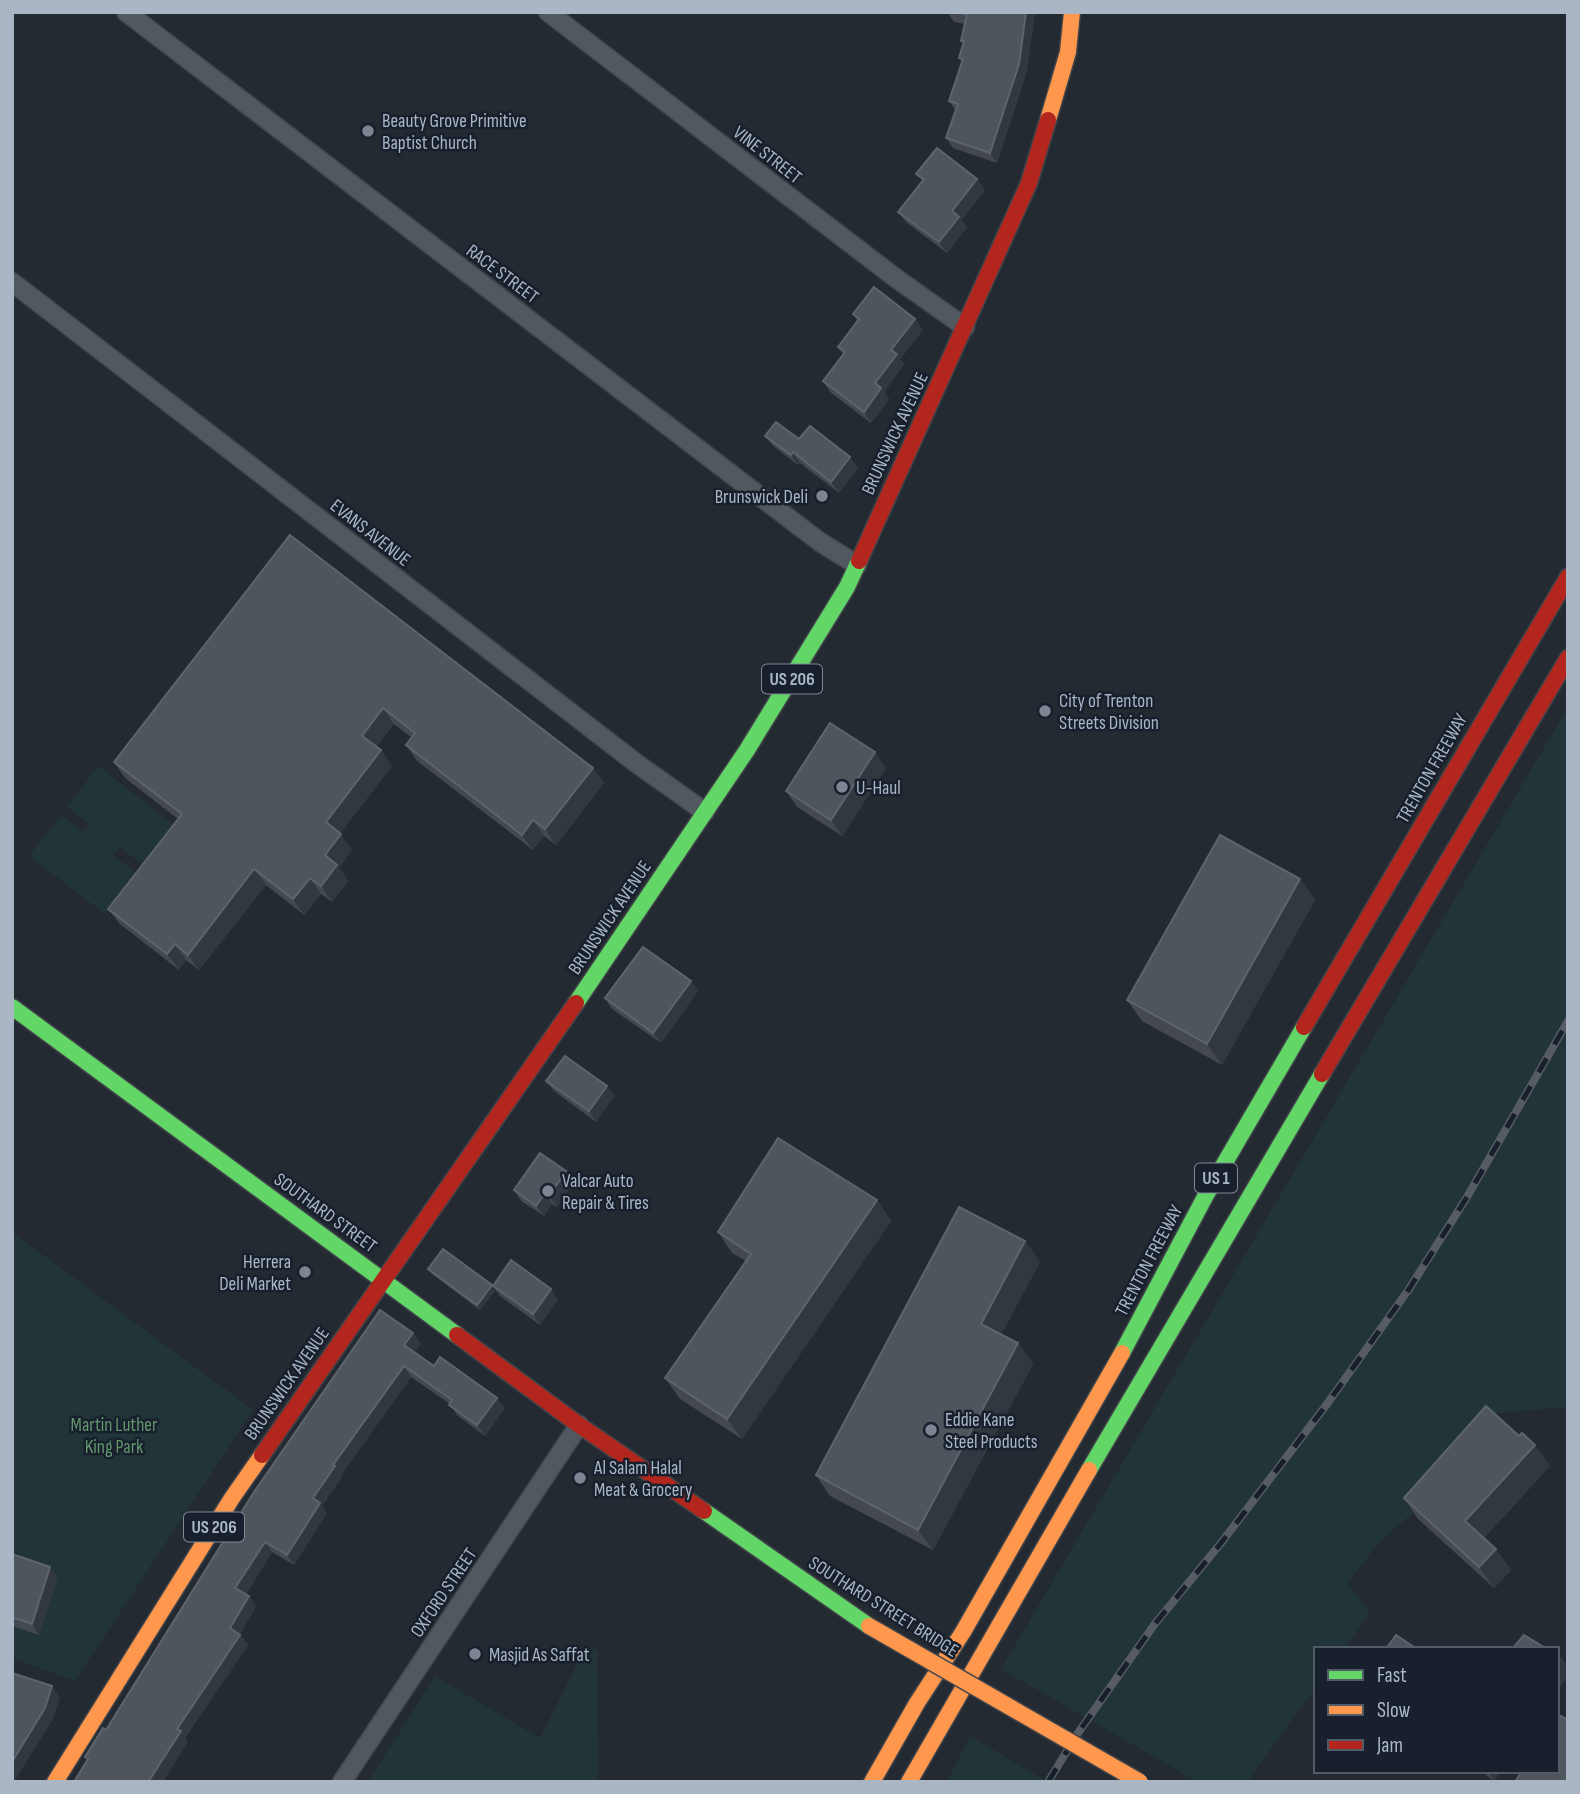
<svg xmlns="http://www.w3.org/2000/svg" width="1580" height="1794" viewBox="0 0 1580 1794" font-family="'Sofia Sans Condensed',sans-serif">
<rect width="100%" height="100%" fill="#242a31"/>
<g fill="#213437">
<polygon points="1568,707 1568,1407 1497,1413 1420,1506 1376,1546 1348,1583 1370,1613 1344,1649 1316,1649 1316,1687 1247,1782 1198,1782 1001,1669"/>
<polygon points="98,766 173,824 142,864 120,847 113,855 136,873 105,914 29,856 61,815 83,832 90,825 67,807"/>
<polygon points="12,1232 253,1410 75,1681 12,1658"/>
<polygon points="597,1649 598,1782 368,1782 435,1676 540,1738 584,1650"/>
<polygon points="970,1736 1048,1782 947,1782"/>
</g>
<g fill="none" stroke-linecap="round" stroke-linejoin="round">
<g stroke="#40444a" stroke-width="21">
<g id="street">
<polyline points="126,12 820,542 857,565"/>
<polyline points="548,12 897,279 965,327"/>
<polyline points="12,282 636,763 705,812"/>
<polyline points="342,1782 579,1425"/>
</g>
</g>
<g stroke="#40444a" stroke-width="19">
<g id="fast">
<polyline points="576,1003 747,750 847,587 859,561"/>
<polyline points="12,1007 457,1335"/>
<polyline points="1122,1353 1206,1195 1304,1027"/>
<polyline points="1089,1470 1322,1074"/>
<polyline points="704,1511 869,1626"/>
</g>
</g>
<g stroke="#40444a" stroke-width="19">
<g id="slow">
<polyline points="1048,120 1068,52 1072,12"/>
<polyline points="55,1782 232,1498 262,1455"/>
<polyline points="872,1782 917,1703 963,1632 1122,1353"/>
<polyline points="909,1782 1089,1470"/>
</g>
</g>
<g stroke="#40444a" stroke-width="19">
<g id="jam">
<polyline points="859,561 1029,183 1048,120"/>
<polyline points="1304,1027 1568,577"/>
<polyline points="1322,1074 1568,658"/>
<polyline points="457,1335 579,1425 704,1511"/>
<polyline points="262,1455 576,1003"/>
</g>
</g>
<use href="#street" stroke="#525860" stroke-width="18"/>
<use href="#fast" stroke="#63d668" stroke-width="16"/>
<use href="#slow" stroke="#ff974d" stroke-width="16"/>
<use href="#jam" stroke="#b3261e" stroke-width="16"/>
<g stroke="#575c63" stroke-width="8">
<polyline id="rail" points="1048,1782 1078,1733 1154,1625 1221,1543 1327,1404 1409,1289 1467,1197 1568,1021"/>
</g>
<use href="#rail" stroke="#17202c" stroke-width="5" stroke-dasharray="16" stroke-linecap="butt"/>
<g stroke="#40444a" stroke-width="19" stroke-linecap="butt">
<polyline id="slow-bridge" points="869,1626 1140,1782"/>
</g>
<use href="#slow-bridge" stroke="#ff974d" stroke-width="16"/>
</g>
<g fill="#444951">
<polygon points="947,12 1035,12 1026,74 997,163 953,148 946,138 955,110 949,101 962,63 959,58 963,44 961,41 965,24 954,22"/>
<polygon points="916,174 977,179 985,190 961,220 967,227 947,253 906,222 898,212 922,181"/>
<polygon points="853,314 923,330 900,359 904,364 884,392 889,399 871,423 830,392 823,381 843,354 838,347 858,321"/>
<polygon points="765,436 799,439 858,468 839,493 800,463 798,465 773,446"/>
<polygon points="290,535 593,768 604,783 556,845 544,836 533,850 417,761 406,745 412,738 394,724 376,747 381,750 392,766 340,833 352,850 339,867 348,881 332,902 321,894 304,915 266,885 199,970 186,960 179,970 120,924 108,909 178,819 125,778 114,762"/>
<polygon points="886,768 842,836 797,807 786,791"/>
<polygon points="1300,879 1315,900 1222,1065 1142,1021 1127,1000"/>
<polygon points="691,981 698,991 661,1043 612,1009 605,998"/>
<polygon points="546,1081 607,1086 614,1096 596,1122 554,1091"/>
<polygon points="566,1171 574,1182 557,1207 552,1204 544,1216 521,1201 514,1190"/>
<polygon points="877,1200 891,1221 742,1439 680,1399 665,1378 746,1261 732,1253 718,1232"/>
<polygon points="1025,1241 1040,1262 1001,1334 1018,1343 1033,1364 933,1550 830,1496 816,1475"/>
<polygon points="428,1269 495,1291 480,1310 432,1274"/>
<polygon points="493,1286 558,1300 540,1325 500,1296"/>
<polygon points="413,1333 421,1344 414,1352 434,1366 505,1408 485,1436 457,1415 450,1404 411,1377 341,1475 342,1477 322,1506 327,1513 294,1565 272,1552 246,1594 249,1596 256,1606 240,1634 248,1645 185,1738 188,1742 87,1760 85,1757"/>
<polygon points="1519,1436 1535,1445 1550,1466 1484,1538 1496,1549 1511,1570 1494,1588 1418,1519 1404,1498"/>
<polygon points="12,1554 58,1577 39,1635 12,1626"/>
<polygon points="1481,1771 1501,1771 1494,1781"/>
</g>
<g fill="#32383f">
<polygon points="1026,12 1035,12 1026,74 997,163 990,153"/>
<polygon points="977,179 985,190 961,220 967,227 947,253 939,242 952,211"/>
<polygon points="915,319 923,330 900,359 904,364 884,392 889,399 871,423 864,412 875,383 891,350"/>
<polygon points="793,452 800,463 798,465 791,455"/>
<polygon points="850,457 858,468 839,493 831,482"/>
<polygon points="383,708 394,724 373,751 362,736"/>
<polygon points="381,750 392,766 337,838 326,822"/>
<polygon points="875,752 886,768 842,836 831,820"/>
<polygon points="593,768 604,783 556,845 545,829"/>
<polygon points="533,820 544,836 533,850 522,835"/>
<polygon points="341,834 352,850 339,867 348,881 332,902 321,886 325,855"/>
<polygon points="254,869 266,885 199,970 188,955"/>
<polygon points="310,878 321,894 304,915 293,899"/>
<polygon points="1300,879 1315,900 1222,1065 1207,1044"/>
<polygon points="175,944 186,960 179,970 167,954"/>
<polygon points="691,981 698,991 661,1043 653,1033"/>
<polygon points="607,1086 614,1096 596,1122 589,1111"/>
<polygon points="566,1171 574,1182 557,1207 549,1196"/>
<polygon points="545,1193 552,1204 544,1216 536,1206"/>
<polygon points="877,1200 891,1221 742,1439 727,1419"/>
<polygon points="1025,1241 1040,1262 996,1345 981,1324"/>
<polygon points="492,1285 495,1291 480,1310 477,1305"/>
<polygon points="551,1289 558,1300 540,1325 533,1314"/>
<polygon points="413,1333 421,1344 412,1356 404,1345"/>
<polygon points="1018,1343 1033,1364 933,1550 918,1530"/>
<polygon points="404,1366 411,1377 341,1475 342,1477 322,1506 327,1513 294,1565 287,1555 313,1498 333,1465"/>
<polygon points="497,1398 505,1408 485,1436 477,1425"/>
<polygon points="1535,1445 1550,1466 1480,1542 1465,1521"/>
<polygon points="265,1542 272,1552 243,1598 235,1588"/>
<polygon points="1496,1549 1511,1570 1494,1588 1479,1567"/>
<polygon points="50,1567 58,1577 39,1635 32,1624"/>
<polygon points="249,1596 256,1606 237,1639 230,1628"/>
<polygon points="240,1635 248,1645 185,1738 188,1742 163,1782 148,1782 177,1729"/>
<polygon points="1561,1657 1568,1667 1568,1676 1557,1691 1557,1662"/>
<polygon points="52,1686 60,1697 53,1719 14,1782 12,1782 12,1762"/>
<polygon points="1488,1771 1501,1771 1494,1781"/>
</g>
<g fill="#4f555d" stroke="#5d646e" stroke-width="2">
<polygon points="949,12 1026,12 1019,64 990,153 946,138 958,104 949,101 963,59 959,58 964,41 961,41 967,14"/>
<polygon points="937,148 977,179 952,211 959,217 939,242 898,212 924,179 916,174"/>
<polygon points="874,287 915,319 891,350 897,354 875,383 881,388 864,412 823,381 845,352 838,347 859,319 853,314"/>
<polygon points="776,422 799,439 810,426 850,457 831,482 793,452 791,455 765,436"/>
<polygon points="290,535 593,768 545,829 533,820 522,835 406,745 415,733 383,708 362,736 381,750 326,822 341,834 325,855 337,865 321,886 310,878 293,899 254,869 188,955 175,944 167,954 108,909 182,814 114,762"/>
<polygon points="830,723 875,752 831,820 786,791"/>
<polygon points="1220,835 1300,879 1207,1044 1127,1000"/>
<polygon points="643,947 691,981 653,1033 605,998"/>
<polygon points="565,1056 607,1086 589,1111 546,1081"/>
<polygon points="778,1138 877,1200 727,1419 665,1378 751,1254 718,1232"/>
<polygon points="540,1153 566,1171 549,1196 545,1193 536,1206 514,1190"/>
<polygon points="959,1207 1025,1241 981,1324 1018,1343 918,1530 816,1475"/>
<polygon points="443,1249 492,1285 477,1305 428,1269"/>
<polygon points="511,1260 551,1289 533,1314 493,1286"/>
<polygon points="380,1310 413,1333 404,1345 434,1366 440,1357 497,1398 477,1425 449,1405 452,1400 404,1366 333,1465 335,1466 313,1498 320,1503 287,1555 265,1542 235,1588 249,1596 230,1628 240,1635 177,1729 181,1731 148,1782 74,1782 88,1759 85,1757 103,1728 106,1730 254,1492"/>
<polygon points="1486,1406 1519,1436 1522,1433 1535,1445 1465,1521 1496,1549 1479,1567 1404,1498"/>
<polygon points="12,1554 50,1567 32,1624 12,1617"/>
<polygon points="1396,1635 1417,1649 1386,1649"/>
<polygon points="1524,1635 1547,1649 1512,1649"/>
<polygon points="12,1673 52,1686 45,1708 12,1762"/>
<polygon points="1561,1716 1568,1720 1568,1782 1515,1782 1522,1771 1557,1771 1557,1722"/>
</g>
<g fill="#7c8591" stroke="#17202c" stroke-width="2.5">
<circle cx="368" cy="131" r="7"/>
<circle cx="822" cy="496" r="7"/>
<circle cx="1045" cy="711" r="7"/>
<circle cx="842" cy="787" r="7"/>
<circle cx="548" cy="1191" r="7"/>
<circle cx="305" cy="1272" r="7"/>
<circle cx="931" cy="1430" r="7"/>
<circle cx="580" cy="1478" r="7"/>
<circle cx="475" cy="1654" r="7"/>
</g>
<g text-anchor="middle" stroke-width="5" stroke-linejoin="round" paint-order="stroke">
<g fill="#17202c" stroke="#7f8997" stroke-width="2">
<rect x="762" y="664.5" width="60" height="29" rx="5"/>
<rect x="1195" y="1163.5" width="42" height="29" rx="5"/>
<rect x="184" y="1512.5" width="60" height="29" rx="5"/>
</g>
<g font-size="18" font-weight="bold" fill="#abb6c5">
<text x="792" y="685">US 206</text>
<text x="1216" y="1184">US 1</text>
<text x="214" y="1533">US 206</text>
</g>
<g font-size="19" fill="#abb6c5" stroke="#17202c" text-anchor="start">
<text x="382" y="127">Beauty Grove Primitive<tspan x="382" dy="22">Baptist Church</tspan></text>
<text x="808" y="503" text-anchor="end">Brunswick Deli</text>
<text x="1059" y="707">City of Trenton<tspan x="1059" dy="22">Streets Division</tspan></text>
<text x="856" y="794">U-Haul</text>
<text x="562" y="1187">Valcar Auto<tspan x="562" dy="22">Repair &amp; Tires</tspan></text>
<text x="291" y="1268" text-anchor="end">Herrera<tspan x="291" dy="22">Deli Market</tspan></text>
<text x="945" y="1426">Eddie Kane<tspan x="945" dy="22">Steel Products</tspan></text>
<text x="594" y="1474">Al Salam Halal<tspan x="594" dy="22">Meat &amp; Grocery</tspan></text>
<text x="489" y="1661">Masjid As Saffat</text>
</g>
<g font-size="19" fill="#abb6c5" stroke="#17202c">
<text transform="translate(768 154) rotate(38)" y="7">VINE STREET</text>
<text transform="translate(503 273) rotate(37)" y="7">RACE STREET</text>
<text transform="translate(894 433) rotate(-65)" y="7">BRUNSWICK AVENUE</text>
<text transform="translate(371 532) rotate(38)" y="7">EVANS AVENUE</text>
<text transform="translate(1431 768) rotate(-60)" y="7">TRENTON FREEWAY</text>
<text transform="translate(609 917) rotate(-56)" y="7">BRUNSWICK AVENUE</text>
<text transform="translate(326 1212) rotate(36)" y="7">SOUTHARD STREET</text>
<text transform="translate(1148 1260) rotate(-62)" y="7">TRENTON FREEWAY</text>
<text transform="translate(286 1383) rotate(-55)" y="7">BRUNSWICK AVENUE</text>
<text transform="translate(443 1592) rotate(-56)" y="7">OXFORD STREET</text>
<text transform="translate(884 1606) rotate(32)" y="7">SOUTHARD STREET BRIDGE</text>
</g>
<g font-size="19" fill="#62966c" stroke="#17202c">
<text x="114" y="1431">Martin Luther<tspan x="114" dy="22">King Park</tspan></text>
</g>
</g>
<rect width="1580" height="1794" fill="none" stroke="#abb6c5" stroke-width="28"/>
<rect x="1314" y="1647" width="245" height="126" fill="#17202c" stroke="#525c69" stroke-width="2"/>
<rect x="1328" y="1670" width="35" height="10" fill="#63d668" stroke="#525c69" stroke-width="2"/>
<text x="1377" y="1682" font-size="21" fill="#abb6c5">Fast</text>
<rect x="1328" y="1705" width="35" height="10" fill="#ff974d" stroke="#525c69" stroke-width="2"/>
<text x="1377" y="1717" font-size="21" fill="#abb6c5">Slow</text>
<rect x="1328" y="1740" width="35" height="10" fill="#b3261e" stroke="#525c69" stroke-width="2"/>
<text x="1377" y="1752" font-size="21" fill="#abb6c5">Jam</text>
</svg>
